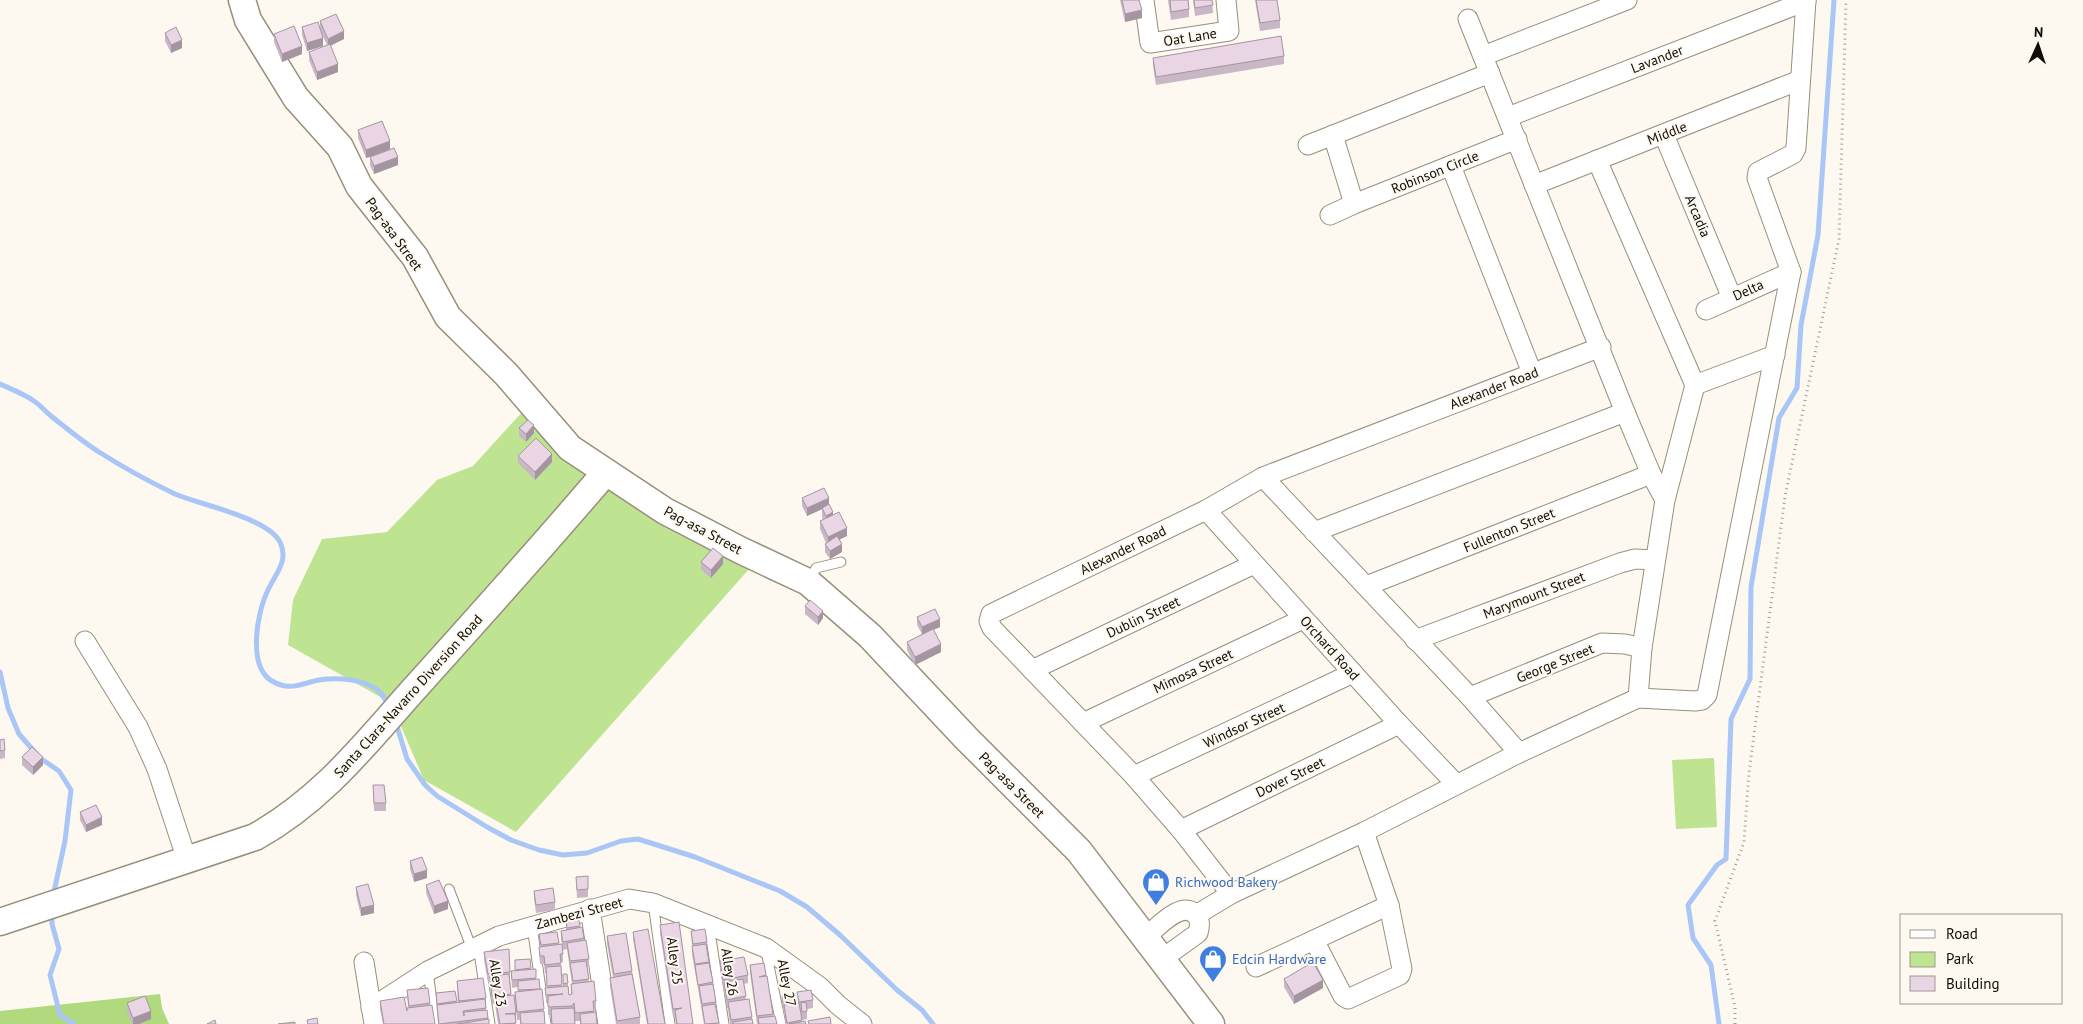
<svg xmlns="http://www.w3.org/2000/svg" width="2083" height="1024" viewBox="0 0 2083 1024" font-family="'PT Sans',sans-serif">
<rect width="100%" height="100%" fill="#fdf9f0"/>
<g fill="#bee391">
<polygon points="524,410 750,568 516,832 424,780 391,703 288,645 293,600 322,539 387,532 437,480 473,466"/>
<polygon points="1714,758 1717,827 1676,829 1672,760"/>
</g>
<polygon fill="#b1d97e" points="160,994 162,1008 169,1024 0,1024 0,1011"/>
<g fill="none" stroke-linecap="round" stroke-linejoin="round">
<g stroke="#a9c6f7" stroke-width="5">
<path d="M0,384C11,389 24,394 34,401C40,405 45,411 51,416C66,428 83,442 99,452C121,466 152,483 175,494C201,505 268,518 280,542C289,561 276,573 268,590C257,612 247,666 272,681C290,692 302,683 319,680C338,677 367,679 381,693C384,697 386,702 389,706"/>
<polyline points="0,672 8,708 19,734 40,758 59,771 71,790 65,841 53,896"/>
<polyline points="396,723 407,759 425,785 437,796 487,827 511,840 539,850 563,855 587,853 621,841 638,839 695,857 780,891 807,907 840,935 897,990 922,1010 933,1024"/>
<polyline points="52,914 52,924 59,949 50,975 60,1015 74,1024"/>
<polyline points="1719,1024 1711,965 1693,938 1688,905 1717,865 1726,859 1731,719 1750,679 1751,587 1779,418 1797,388 1801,325 1818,235 1834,0"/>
</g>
<g stroke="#988f7b" stroke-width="11">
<g id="lane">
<polyline points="810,580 816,568 841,562"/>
<polyline points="449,889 472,949"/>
<polyline points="653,903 670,1024"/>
<polyline points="709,925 724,1024"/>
<polyline points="532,926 546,1024"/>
<polyline points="478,946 490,1024"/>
<polyline points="766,951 781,1024"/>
<polyline points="428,971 435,1024"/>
</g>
</g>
<g stroke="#988f7b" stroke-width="21">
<g id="street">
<polyline points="1144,0 1150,43 1229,31 1226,0"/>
<polyline points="1468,19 1625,412 1651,474 1665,500"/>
<polyline points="1483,56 1627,0"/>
<polyline points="1508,117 1806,1"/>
<polyline points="1333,135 1354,204"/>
<polyline points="1664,135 1732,298"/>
<polyline points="1308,145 1490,73"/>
<polyline points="1597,160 1695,385 1665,500 1642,648 1638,698"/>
<polyline points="1451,166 1532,373"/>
<polyline points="1534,185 1800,80"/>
<polyline points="1330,215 1354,204 1517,139"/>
<polyline points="1706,310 1791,272"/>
<polyline points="1695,385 1775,355"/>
<polyline points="1263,477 1470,697 1519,753"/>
<polyline points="1206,510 1399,724 1456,784"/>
<polyline points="1314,532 1625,412"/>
<polyline points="1366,586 1651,474"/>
<polyline points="1415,640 1620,563 1635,559 1655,560"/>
<polyline points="85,641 138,727 157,769 187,860"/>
<polyline points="1032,670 1254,564"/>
<polyline points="1470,697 1602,643 1625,644 1642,648"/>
<polyline points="1083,723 1303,619"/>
<polyline points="1134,776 1353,673"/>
<polyline points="1181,830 1399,724"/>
<polyline points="1231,894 1181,830 1134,776 992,628 989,621 991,614 1206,510 1263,477 1601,347"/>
<polyline points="590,909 608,1024"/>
<polyline points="1196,915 1231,894 1364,832 1519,753 1638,698 1695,701 1702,700 1707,695 1791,272 1757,178 1758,172 1793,154 1796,148 1806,0"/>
<path d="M1145,937C1157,929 1180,900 1195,914C1201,919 1200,926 1198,933L1162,959"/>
<polyline points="1314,940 1343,996 1348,999 1400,975 1402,969 1389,905 1364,832"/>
<polyline points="364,962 374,1024"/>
<polyline points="1256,967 1389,905"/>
<polyline points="371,1008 428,971 499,936 629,899 653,903 766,948 820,987 838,1005 862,1024"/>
</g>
</g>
<g stroke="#988f7b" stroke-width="29">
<g id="secondary">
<polyline points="242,0 248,20 296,98 340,147 359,186 415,257 448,317 506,374 570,448 665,511 740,550 808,582 870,636 966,738 1079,851 1211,1024"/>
<path d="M0,922L255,837C322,800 365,744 415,688C479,617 543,546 605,473"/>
</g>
</g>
<polyline stroke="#a29e96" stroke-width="3" stroke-dasharray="1 4" stroke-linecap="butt" points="1735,1024 1735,1007 1715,921 1744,842 1749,773 1785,496 1839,239 1846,0"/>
<use href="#lane" stroke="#fff" stroke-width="9"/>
<use href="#street" stroke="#fff" stroke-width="19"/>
<use href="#secondary" stroke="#fff" stroke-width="26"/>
</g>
<g fill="#c9b7c5">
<polygon points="1120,0 1139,0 1142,18 1125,22"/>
<polygon points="1168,0 1188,0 1189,9 1189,17 1171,20"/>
<polygon points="1193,0 1212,0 1213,13 1195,16"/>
<polygon points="1255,0 1277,0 1280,20 1280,28 1260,31"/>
<polygon points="320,21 344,39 331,45 338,72 317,80 309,60 309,52 327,45 320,30 323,46 307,51 302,35 302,27 320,29"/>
<polygon points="165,33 182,48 171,53 165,41"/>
<polygon points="274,34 302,54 282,62 274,42"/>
<polygon points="1284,56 1284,64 1156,85 1153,66 1153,58"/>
<polygon points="358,130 390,149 398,165 374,174 370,165 370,157 382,153 366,158 358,138"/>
<polygon points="519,428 534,433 526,442 519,436"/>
<polygon points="518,456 552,462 535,480 518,463"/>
<polygon points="802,498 829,505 833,515 847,536 840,539 842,552 830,559 825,552 825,544 826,543 820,529 820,521 823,520 822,516 822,509 807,516 802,506"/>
<polygon points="701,562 723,564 711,578 701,570"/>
<polygon points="805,606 823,618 818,625 805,614"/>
<polygon points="917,617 940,627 933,630 941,652 915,665 907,650 907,642 922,634 917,625"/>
<polygon points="0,740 5,750 5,758 0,759"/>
<polygon points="22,757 43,765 33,775 22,765"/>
<polygon points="373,785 386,803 386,811 374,811"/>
<polygon points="80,812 102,825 86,832 80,820"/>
<polygon points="410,861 427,878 414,882 410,869"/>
<polygon points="588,876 588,897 577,898 576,877"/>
<polygon points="426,885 448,909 434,914 426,893"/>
<polygon points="356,887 374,913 361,916 356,895"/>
<polygon points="534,891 555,902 555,910 536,913 534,899"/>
<polygon points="578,916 580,928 584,938 589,959 589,967 587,967 589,982 596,1001 596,1009 594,1009 597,1024 580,1024 580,1021 575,1021 574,1011 575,1024 551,1024 551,1015 548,1015 548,1003 546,1003 545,988 547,987 546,973 545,973 544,964 540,964 539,954 539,947 540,946 539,934 557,932 559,944 563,954 563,962 561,962 562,986 563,986 563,974 567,974 569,995 571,994 571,984 572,984 567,949 563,950 561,939 561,931 566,930 566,918"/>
<polygon points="660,925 693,1024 676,1024 675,1017 673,1017 660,933"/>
<polygon points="691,931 707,942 707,950 719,1024 704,1024 692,954 692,946"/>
<polygon points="633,932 665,1024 647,1024 633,939"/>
<polygon points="607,936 632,971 640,1017 640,1024 616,1024 610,986 610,978 613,977 607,944"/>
<polygon points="509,949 510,979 511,995 516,1013 516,1024 519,1024 498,1024 495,1004 492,1004 490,982 488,982 484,960 484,952"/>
<polygon points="530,959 531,970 536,969 536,980 539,979 540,990 542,989 545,1024 520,1024 520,1020 517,1020 515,1000 515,992 518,992 518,987 512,988 511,971 515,971 515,960"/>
<polygon points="720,961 748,975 748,983 744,984 746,999 752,1017 753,1024 730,1024 728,1008 727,1008 720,969"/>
<polygon points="750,965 766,976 767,976 773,1016 777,1024 757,1024 750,973"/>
<polygon points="1284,979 1323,988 1294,1004 1284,987"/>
<polygon points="457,981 486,998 486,1010 487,1010 489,1024 438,1024 436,1001 436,993 455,991 457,1003 458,1003"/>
<polygon points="428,988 430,1005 435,1024 383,1024 380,1009 380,1001 407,1009 408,1008 407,990"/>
<polygon points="797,992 813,1000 813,1008 807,1009 807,1019 802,1020 802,1022 806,1024 786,1024 784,1011 783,1011 782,996 794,995 795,1004 798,1003"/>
<polygon points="127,1003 151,1019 139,1024 132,1024 127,1011"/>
</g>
<g fill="#a495a0">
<polygon points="1142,10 1142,18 1125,22 1125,14"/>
<polygon points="344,31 344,39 328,47 328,39"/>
<polygon points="323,38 323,46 307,51 307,43"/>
<polygon points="182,40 182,48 171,53 171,45"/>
<polygon points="302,46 302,54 282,62 282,54"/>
<polygon points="338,64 338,72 317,80 317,72"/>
<polygon points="390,141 390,149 366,158 366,150"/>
<polygon points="398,157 398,165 374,174 374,166"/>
<polygon points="534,425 534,433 526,442 526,434"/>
<polygon points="552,454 552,462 535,480 535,472"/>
<polygon points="829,498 829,506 807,516 807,508"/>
<polygon points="833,512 833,520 826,524 826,516"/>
<polygon points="847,528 847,536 828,545 828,537"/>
<polygon points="842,544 842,552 830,559 830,551"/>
<polygon points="723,556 723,564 711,578 711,570"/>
<polygon points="823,611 823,618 818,625 818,617"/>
<polygon points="940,619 940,627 922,635 922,627"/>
<polygon points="941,644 941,652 915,665 915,657"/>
<polygon points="43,757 43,765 33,775 33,767"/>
<polygon points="102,817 102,825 86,832 86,825"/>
<polygon points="427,870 427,878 414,882 414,874"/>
<polygon points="448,901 448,909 434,914 434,906"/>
<polygon points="374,905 374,913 361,916 361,908"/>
<polygon points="1323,980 1323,988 1294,1004 1294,996"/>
<polygon points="151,1011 151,1019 139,1024 133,1024 133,1018"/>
</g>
<g fill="#ead5e5" stroke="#a495a0">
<polygon points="1122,0 1139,0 1142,10 1125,14"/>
<polygon points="1170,0 1188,0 1189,9 1171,12"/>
<polygon points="1194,0 1212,0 1213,5 1195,8"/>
<polygon points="1256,0 1277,0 1280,20 1260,23"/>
<polygon points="336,14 344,31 328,39 320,21"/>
<polygon points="318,22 323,38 307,43 302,27"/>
<polygon points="294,26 302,46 282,54 274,34"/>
<polygon points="176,27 182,40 171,45 165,33"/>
<polygon points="1281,36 1284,56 1156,77 1153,58"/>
<polygon points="330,44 338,64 317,72 309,52"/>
<polygon points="382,121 390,141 366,150 358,130"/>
<polygon points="394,148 398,157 374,166 370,157"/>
<polygon points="528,420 534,425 526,434 519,428"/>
<polygon points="536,438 552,454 535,472 518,456"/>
<polygon points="824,488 829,498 807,508 802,498"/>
<polygon points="829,504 833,512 826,516 822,508"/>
<polygon points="839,512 847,528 828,537 820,521"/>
<polygon points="837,536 842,544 830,551 825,544"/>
<polygon points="713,548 723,556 711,570 701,562"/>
<polygon points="810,600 823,611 818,617 805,606"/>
<polygon points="935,609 940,619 922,627 917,617"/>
<polygon points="933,629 941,644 915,657 907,642"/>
<polygon points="4,739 5,750 0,751 0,740"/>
<polygon points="32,747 43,757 33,767 22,757"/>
<polygon points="373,785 384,785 386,803 374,803"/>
<polygon points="96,805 102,817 86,825 80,812"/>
<polygon points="422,857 427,870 414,874 410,861"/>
<polygon points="588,876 588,889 577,890 576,877"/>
<polygon points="439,880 448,901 434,906 426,885"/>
<polygon points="368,884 374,905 361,908 356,887"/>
<polygon points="553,888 555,902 536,905 534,891"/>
<polygon points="578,916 580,926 567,928 566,918"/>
<polygon points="679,922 693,1024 677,1024 675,1010 682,1008 673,1009 660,925"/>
<polygon points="582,927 584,938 563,942 561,931"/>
<polygon points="648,929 665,1024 648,1024 633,932"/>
<polygon points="705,929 707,942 693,944 691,931"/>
<polygon points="557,932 559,943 541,945 539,934"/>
<polygon points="626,933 632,971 614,974 607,936"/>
<polygon points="586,940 589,959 570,961 567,943"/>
<polygon points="562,944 563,954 560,954 561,963 545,965 544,956 540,956 539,947"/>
<polygon points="706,944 709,962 695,964 692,946"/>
<polygon points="509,949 510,972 488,974 484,952"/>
<polygon points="744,957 748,975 723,980 720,961"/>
<polygon points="530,959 531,968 515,970 515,960"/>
<polygon points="586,961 589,979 573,981 570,963"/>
<polygon points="1313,962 1323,980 1294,996 1284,979"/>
<polygon points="709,963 713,982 698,985 695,965"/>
<polygon points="764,963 766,975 759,977 767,976 773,1014 757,1016 750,965"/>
<polygon points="561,966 562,985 547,986 546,967"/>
<polygon points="536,969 536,978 512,980 511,971"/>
<polygon points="509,974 511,994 492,996 490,976"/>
<polygon points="563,974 567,974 568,983 563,984"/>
<polygon points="632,974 640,1017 617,1021 610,978"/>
<polygon points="483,978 486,998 459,1001 457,981"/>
<polygon points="539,979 540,989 518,990 518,981"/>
<polygon points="743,979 746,996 727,1000 724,982"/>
<polygon points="594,981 596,1001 593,1001 594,1011 575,1013 574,1003 572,1006 548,1007 548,996 563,994 546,995 545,988 568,986 569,995 572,994 571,984"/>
<polygon points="713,984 716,1002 702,1004 699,986"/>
<polygon points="428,988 430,1003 409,1006 407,990"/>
<polygon points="542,989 544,1009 517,1012 515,992"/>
<polygon points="811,990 813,1000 799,1002 797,992"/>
<polygon points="455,991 457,1001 437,1004 436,993"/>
<polygon points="514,995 516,1013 505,1014 515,1014 516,1023 500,1024 495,997"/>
<polygon points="794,995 795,1002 783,1003 782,996"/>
<polygon points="145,996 151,1011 133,1018 127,1003"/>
<polygon points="404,997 407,1011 407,1008 432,1005 435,1024 384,1024 380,1001"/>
<polygon points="485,999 486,1008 463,1011 464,1016 464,1012 487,1010 488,1018 439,1024 437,1005"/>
<polygon points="749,999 752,1017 731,1020 728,1002"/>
<polygon points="806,1002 807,1011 802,1012 801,1003"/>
<polygon points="799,1003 802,1020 787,1023 784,1005"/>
<polygon points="715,1004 719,1023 705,1024 702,1006"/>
<polygon points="574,1008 575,1024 552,1024 551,1009"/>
<polygon points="544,1011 545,1024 521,1024 520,1013"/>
<polygon points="596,1012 597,1024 581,1024 580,1014"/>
<polygon points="775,1016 777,1024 759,1024 758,1018"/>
<polygon points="830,1017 831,1024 809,1024 808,1021"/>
<polygon points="317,1018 318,1024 308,1024 307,1020"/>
<polygon points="489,1019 489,1024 457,1024"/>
<polygon points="752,1019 753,1024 733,1024 733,1022"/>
<polygon points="215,1020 216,1024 207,1024"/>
<polygon points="805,1021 806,1024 789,1024"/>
<polygon points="295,1022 295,1024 278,1024"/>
</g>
<defs>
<g id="shop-pin" transform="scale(1.4375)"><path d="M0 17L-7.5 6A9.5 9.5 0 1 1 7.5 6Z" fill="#3f7fe0" stroke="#fdf9f0"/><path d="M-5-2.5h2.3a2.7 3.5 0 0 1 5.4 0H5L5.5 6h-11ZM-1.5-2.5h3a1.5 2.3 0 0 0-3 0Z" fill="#fff"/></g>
</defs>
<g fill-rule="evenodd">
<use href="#shop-pin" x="1156" y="882"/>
<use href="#shop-pin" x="1213" y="959"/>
</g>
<g text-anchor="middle" stroke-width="4" stroke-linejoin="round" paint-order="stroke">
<g font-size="14" fill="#100c06" stroke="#fdf9f0">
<text transform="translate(1190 37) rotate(-9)" y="5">Oat Lane</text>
<text transform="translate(1657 59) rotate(-21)" y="5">Lavander</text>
<text transform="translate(1667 133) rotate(-21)" y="5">Middle</text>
<text transform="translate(1435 172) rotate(-22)" y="5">Robinson Circle</text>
<text transform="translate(1698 216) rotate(67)" y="5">Arcadia</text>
<text transform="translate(394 234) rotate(54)" y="5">Pag-asa Street</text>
<text transform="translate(1748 290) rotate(-24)" y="5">Delta</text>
<text transform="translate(1494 388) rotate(-21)" y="5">Alexander Road</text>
<text transform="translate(703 530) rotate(28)" y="5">Pag-asa Street</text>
<text transform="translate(1509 530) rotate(-22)" y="5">Fullenton Street</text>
<text transform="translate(1123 550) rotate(-26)" y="5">Alexander Road</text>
<text transform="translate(1534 595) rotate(-21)" y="5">Marymount Street</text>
<text transform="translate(1143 617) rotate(-25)" y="5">Dublin Street</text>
<text transform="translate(1330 648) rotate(48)" y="5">Orchard Road</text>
<text transform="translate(1555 663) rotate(-22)" y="5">George Street</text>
<text transform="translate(1193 671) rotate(-25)" y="5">Mimosa Street</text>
<text transform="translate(408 696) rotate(-48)" y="5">Santa Clara-Navarro Diversion Road</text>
<text transform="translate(1244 725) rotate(-25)" y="5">Windsor Street</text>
<text transform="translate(1290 777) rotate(-26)" y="5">Dover Street</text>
<text transform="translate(1012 785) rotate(45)" y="5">Pag-asa Street</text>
<text transform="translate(579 913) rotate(-15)" y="5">Zambezi Street</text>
<text transform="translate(675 961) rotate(82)" y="5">Alley 25</text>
<text transform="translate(730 972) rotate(81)" y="5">Alley 26</text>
<text transform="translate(498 983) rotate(81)" y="5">Alley 23</text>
<text transform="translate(787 983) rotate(79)" y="5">Alley 27</text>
</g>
<g font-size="14" fill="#366cbe" stroke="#fdf9f0" text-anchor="start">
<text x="1175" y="887">Richwood Bakery</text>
<text x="1232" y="964">Edcin Hardware</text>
</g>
</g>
<rect x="1900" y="914" width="162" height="90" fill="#fdf9f0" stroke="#9e9a92"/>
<rect x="1910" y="930" width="25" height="8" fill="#ffffff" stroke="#9e9a92"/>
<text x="1946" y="939" font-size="15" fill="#100c06">Road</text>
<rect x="1910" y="952" width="25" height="15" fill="#bee391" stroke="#9e9a92"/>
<text x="1946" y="964" font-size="15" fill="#100c06">Park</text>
<rect x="1910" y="976" width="25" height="15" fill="#ead5e5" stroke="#9e9a92"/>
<text x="1946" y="989" font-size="15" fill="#100c06">Building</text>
<g transform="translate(2038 45) rotate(3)" stroke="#fdf9f0" stroke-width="4" paint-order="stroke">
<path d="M0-4L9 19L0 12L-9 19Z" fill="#100c06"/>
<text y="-8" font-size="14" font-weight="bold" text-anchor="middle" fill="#100c06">N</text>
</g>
</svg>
